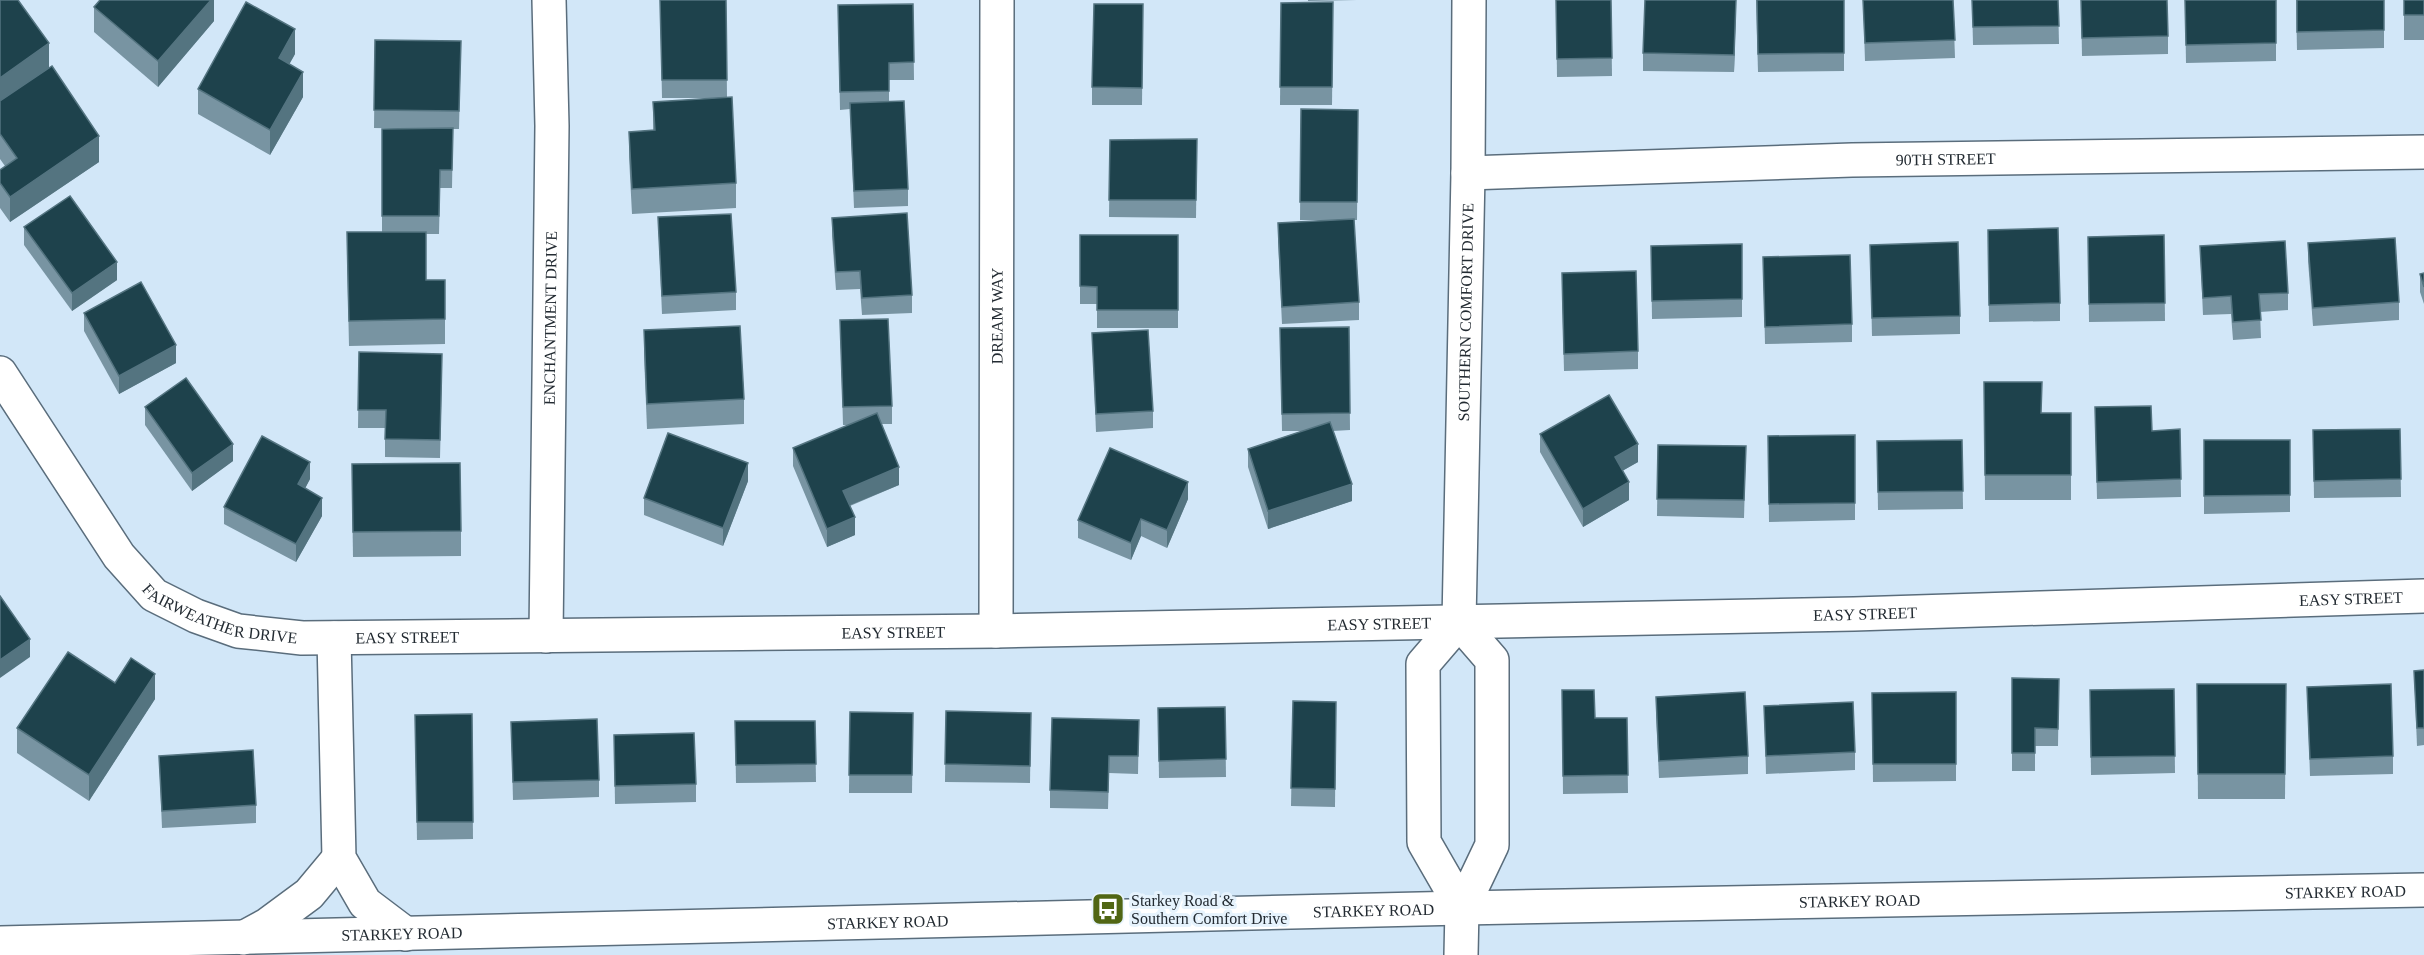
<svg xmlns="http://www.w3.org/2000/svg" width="2424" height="955" viewBox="0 0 2424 955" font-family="Georgia,serif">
<rect width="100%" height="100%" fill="#d2e7f8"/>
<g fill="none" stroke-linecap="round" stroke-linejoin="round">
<g stroke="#5a6d7c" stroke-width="36">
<g id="minor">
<path id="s1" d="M1468,173L1852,160L2424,152"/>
<path id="s2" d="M0,373L119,556L154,595L196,616L238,631L302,638L996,631L1854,614L2424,596"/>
<path id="s3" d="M1459,622L1468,173L1469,0"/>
<path id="s4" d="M996,631L997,0"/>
<path id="s5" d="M546,636L552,126L549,0"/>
<polyline points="334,638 339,858 365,903 406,934"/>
<polyline points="243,938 267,925 309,894 339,858"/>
<polyline points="1461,955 1462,908 1492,845 1492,660 1459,622 1423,664 1424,842 1462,908"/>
</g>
</g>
<g stroke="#5a6d7c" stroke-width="36">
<g id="major">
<path id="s6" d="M0,943L1462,908L2424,890"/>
</g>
</g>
<use href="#minor" stroke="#fff" stroke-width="33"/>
<use href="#major" stroke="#fff" stroke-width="33"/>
</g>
<g fill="#7894a2">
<polygon points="0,0 49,68 99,162 10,222 0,208 0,170 5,166 0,159"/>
<polygon points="214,0 214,21 158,87 94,32 94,7"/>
<polygon points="660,0 726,0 727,97 736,183 736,208 632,214 629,157 629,132 653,130 653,102 720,98 662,98"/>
<polygon points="1308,0 1357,0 1308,1"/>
<polygon points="1556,0 1611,0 1612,76 1557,77"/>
<polygon points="1736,0 1734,72 1643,71 1643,53"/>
<polygon points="1756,0 1844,0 1844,71 1758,72"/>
<polygon points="1863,0 1953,0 1955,58 1865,61"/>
<polygon points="1972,0 2058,0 2059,44 1973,45"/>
<polygon points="2081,0 2168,36 2168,54 2082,56"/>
<polygon points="2185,0 2276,0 2276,61 2186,63"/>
<polygon points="2296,0 2384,0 2384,48 2297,50"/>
<rect x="2404" y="0" width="20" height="40"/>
<polygon points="1281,3 1333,20 1332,105 1280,105"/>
<polygon points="913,4 914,80 889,80 889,101 908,189 908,206 854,208 850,109 840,110 838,5"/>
<polygon points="1143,4 1142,105 1092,105 1092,87"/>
<polygon points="375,40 461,41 459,129 453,129 452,188 440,188 439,234 426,234 426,280 445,280 445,344 349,346 347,257 382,232 382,129 429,129 374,128"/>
<polygon points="295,54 289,64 303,97 270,155 198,114 198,89"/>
<polygon points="1301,109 1358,110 1357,220 1354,220 1359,302 1359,320 1282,324 1278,241 1278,223 1331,220 1300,220"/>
<polygon points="1197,139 1196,218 1109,217 1110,140"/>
<polygon points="658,217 736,292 736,310 662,314"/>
<polygon points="832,218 912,295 912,313 862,315 860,289 836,290 832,236"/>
<polygon points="24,227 117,280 72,311 24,245"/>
<polygon points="1988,230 2060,303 2060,321 1989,322"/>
<polygon points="1080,235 1178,235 1178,328 1097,328 1097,304 1080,304"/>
<polygon points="2164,235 2165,321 2089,322 2088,237"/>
<polygon points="2308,243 2399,302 2399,320 2313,326 2308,261"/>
<polygon points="1742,244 1742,317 1652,319 1651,246"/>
<polygon points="1870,245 1960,316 1960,334 1872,336"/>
<polygon points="2200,246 2288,293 2288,310 2260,312 2261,338 2233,340 2231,314 2203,315"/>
<polygon points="1763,257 1852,324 1852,342 1765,344"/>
<polygon points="2424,273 2424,304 2420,292 2420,274"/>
<polygon points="1562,291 1638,351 1638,369 1564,371"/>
<polygon points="84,313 176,363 119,394 84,331"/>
<polygon points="840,320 892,406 892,424 881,424 899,485 850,506 855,535 827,547 793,466 793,448 849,425 843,425"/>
<polygon points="1349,327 1350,430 1333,431 1352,501 1268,529 1248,467 1248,449 1302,431 1282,431 1280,328"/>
<polygon points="644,330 744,399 744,424 647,429 644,355"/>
<polygon points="1092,333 1153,411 1153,428 1096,432"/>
<polygon points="359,352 442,372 440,458 385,457 385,428 358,428"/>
<polygon points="1984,382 2042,413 2071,413 2071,500 1985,500"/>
<polygon points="145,407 233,461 192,491 145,425"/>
<polygon points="2095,407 2152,431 2180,429 2181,497 2097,499"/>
<polygon points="2400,429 2401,497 2314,498 2313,430"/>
<polygon points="1540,434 1638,462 1622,471 1629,500 1583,527 1540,452"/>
<polygon points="1855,435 1855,520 1769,522 1768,436"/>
<polygon points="1962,440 1963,509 1878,510 1877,441"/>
<polygon points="2204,440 2290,440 2290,512 2204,514"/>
<polygon points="1658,445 1746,446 1744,518 1657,516"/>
<polygon points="310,479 305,488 322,516 296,562 224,524 224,507"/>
<polygon points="748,481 723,546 644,515 644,498"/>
<polygon points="352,489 461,531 461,556 353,557"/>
<polygon points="1188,499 1167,548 1141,536 1131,560 1078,538 1078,520"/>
<polygon points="2424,670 2424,745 2417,746 2414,671"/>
<polygon points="2012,678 2059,679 2058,746 2035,746 2035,771 2012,771"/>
<polygon points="115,683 155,699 89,801 17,753 17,728"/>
<polygon points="2197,684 2286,684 2285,799 2198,799"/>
<polygon points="2307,687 2393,756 2393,774 2310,776"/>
<polygon points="2174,689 2175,773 2091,775 2090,690"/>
<polygon points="1562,690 1595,718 1627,718 1628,793 1563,794"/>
<polygon points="1956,692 1956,781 1873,782 1872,693"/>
<polygon points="1656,697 1748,756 1748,774 1659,778 1656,715"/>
<polygon points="1293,701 1336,702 1335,807 1291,806"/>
<polygon points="1764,706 1855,752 1855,770 1766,774"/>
<polygon points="1225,707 1226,777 1159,778 1158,708"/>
<polygon points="946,711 1031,713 1030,783 945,782"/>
<polygon points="850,712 913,713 912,793 849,793"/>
<polygon points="472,714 473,839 417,840 415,715"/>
<polygon points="1139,720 1138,774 1109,773 1108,809 1050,808 1050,790"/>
<polygon points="735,721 815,721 816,782 736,783"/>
<polygon points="511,722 599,780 599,797 513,800"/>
<polygon points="614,735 696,784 696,802 615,804"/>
<polygon points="159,756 256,805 256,823 162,828"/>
</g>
<g fill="#547480">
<polygon points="211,0 214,0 214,21 158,87 158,61"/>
<polygon points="1736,0 1736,9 1734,72 1734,55"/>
<polygon points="295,29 295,54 279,83 279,58"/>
<polygon points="49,43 49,68 0,103 0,78"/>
<polygon points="303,72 303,97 270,155 270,130"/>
<polygon points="99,136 99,162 10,222 10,197"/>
<polygon points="117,262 117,280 72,311 72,293"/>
<polygon points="176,345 176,363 119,394 119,376"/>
<polygon points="233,444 233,461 192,491 192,473"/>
<polygon points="1638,444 1638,462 1615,475 1615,457"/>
<polygon points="310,462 310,479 298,502 298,484"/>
<polygon points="748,463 748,481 723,546 723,528"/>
<polygon points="899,467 899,485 843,508 843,491"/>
<polygon points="1188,482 1188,499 1167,548 1167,530"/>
<polygon points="1629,482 1629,500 1583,527 1583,509"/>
<polygon points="1352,484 1352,501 1268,529 1268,511"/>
<polygon points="322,498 322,516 296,562 296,544"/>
<polygon points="855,517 855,535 827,547 827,529"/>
<polygon points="1141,519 1141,536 1131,560 1131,543"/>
<polygon points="30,639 30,657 0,678 0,660"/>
<polygon points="155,674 155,699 89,801 89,775"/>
</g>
<g fill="#1e424c" stroke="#547480" stroke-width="1.5">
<polygon points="0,0 18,0 49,43 0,78"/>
<polygon points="100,0 211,0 158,61 94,7"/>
<polygon points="660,0 726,0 727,80 662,80"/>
<polygon points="1556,0 1611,0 1612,58 1557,59"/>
<polygon points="1645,0 1736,0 1734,55 1643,53"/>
<polygon points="1757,0 1844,0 1844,53 1758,54"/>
<polygon points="1863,0 1953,0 1955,40 1865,43"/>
<polygon points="1972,0 2058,0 2059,26 1973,27"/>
<polygon points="2081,0 2167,0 2168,36 2082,38"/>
<polygon points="2185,0 2276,0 2276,43 2186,45"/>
<polygon points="2297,0 2384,0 2384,30 2297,32"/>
<rect x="2404" y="0" width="20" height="15"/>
<polygon points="246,2 295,29 279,58 303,72 270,130 198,89"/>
<polygon points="1333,2 1332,87 1280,87 1281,3"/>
<polygon points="913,4 914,62 889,63 889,91 840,92 838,5"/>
<polygon points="1094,4 1143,4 1142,88 1092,87"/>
<polygon points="375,40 461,41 459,111 374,110"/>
<polygon points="52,66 99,136 10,197 0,183 0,170 17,158 0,134 0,101"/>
<polygon points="732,97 736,183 632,189 629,132 655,130 653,102"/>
<polygon points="904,101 908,189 854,191 850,103"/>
<polygon points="1301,109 1358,110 1357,202 1300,202"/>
<polygon points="453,128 452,170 440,170 439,216 382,216 382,129"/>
<polygon points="1197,139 1196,200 1109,200 1110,140"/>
<polygon points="70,196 117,262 72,293 24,227"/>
<polygon points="907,213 912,295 862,298 860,271 836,272 832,218"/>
<polygon points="731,214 736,292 662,296 658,217"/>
<polygon points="1354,219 1359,302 1282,307 1278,223"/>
<polygon points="2058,228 2060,303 1989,305 1988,230"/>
<polygon points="347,232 426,232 426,280 445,280 445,319 349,321"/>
<polygon points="1080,235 1178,235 1178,310 1097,310 1097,287 1080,286"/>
<polygon points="2164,235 2165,303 2089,304 2088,237"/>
<polygon points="2395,238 2399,302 2313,308 2308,243"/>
<polygon points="2285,241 2288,293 2259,294 2261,320 2233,322 2231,296 2203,298 2200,246"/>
<polygon points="1958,242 1960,316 1872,318 1870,245"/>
<polygon points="1742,244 1742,299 1652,301 1651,246"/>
<polygon points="1850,255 1852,324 1765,327 1763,257"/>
<polygon points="1636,271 1638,351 1564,354 1562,273"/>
<polygon points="2424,273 2424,287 2420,274"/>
<polygon points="141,282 176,345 119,376 84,313"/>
<polygon points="888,319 892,406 843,407 840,320"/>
<polygon points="740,326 744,399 647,404 644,330"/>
<polygon points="1349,327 1350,413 1282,414 1280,328"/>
<polygon points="1148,330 1153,411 1096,414 1092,333"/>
<polygon points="359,352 442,354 440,440 385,439 386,410 358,410"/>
<polygon points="186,378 233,444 192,473 145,407"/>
<polygon points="1984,382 2042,382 2041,413 2071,413 2071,475 1985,475"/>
<polygon points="1609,395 1638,444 1615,457 1629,482 1583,509 1540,434"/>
<polygon points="2151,406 2152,431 2180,429 2181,479 2097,482 2095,407"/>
<polygon points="877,413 899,467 843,491 855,517 827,529 793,448"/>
<polygon points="1330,422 1352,484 1268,511 1248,449"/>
<polygon points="2400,429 2401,479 2314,481 2313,430"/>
<polygon points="668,433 748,463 723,528 644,498"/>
<polygon points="1855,435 1855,503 1769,504 1768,436"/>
<polygon points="262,436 310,462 298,484 322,498 296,544 224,507"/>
<polygon points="1962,440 1963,491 1878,492 1877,441"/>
<polygon points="2204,440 2290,440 2290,495 2204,496"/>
<polygon points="1658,445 1746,446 1744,500 1657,499"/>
<polygon points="1110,448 1188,482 1167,530 1141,519 1131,543 1078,520"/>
<polygon points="460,463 461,531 353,532 352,464"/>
<polygon points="0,596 30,639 0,660"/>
<polygon points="68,652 115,683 131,658 155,674 89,775 17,728"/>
<polygon points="2424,670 2424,728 2417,728 2414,671"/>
<polygon points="2012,678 2059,679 2058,729 2035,728 2035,753 2012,753"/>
<polygon points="2197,684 2286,684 2285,774 2198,774"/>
<polygon points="2391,684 2393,756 2310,759 2307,687"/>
<polygon points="2174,689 2175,756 2091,757 2090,690"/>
<polygon points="1562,690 1594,690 1595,718 1627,718 1628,775 1563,776"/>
<polygon points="1745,692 1748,756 1659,761 1656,697"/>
<polygon points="1956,692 1956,764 1873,764 1872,693"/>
<polygon points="1293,701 1336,702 1335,789 1291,788"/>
<polygon points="1853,702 1855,752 1766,756 1764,706"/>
<polygon points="1225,707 1226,759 1159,761 1158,708"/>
<polygon points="946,711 1031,713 1030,766 945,764"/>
<polygon points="850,712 913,713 912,775 849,775"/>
<polygon points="472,714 473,822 417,822 415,715"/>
<polygon points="1052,718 1139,720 1138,756 1109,756 1108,792 1050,790"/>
<polygon points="597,719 599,780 513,782 511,722"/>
<polygon points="735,721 815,721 816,764 736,765"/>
<polygon points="694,733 696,784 615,786 614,735"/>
<polygon points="253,750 256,805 162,811 159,756"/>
</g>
<defs>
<g id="bus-square" transform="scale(1.725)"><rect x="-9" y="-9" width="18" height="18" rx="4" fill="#516614" stroke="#e6f3fd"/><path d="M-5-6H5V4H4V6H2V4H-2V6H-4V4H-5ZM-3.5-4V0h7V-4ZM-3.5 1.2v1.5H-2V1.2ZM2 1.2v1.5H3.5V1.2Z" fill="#fff"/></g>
</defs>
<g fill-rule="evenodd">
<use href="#bus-square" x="1108" y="909"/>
</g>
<g text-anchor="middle" stroke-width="6" stroke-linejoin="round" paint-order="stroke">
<g font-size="16" fill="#232b32" stroke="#e6f3fd">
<text dy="6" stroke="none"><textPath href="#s1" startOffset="478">90TH STREET</textPath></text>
<text dy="6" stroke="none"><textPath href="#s3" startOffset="310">SOUTHERN COMFORT DRIVE</textPath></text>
<text dy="6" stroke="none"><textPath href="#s4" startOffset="315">DREAM WAY</textPath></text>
<text dy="6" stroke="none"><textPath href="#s5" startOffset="318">ENCHANTMENT DRIVE</textPath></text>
<text dy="6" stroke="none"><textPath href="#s2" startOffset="2476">EASY STREET</textPath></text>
<text dy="6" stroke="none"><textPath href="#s2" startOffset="340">FAIRWEATHER DRIVE</textPath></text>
<text dy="6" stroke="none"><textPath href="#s2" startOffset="1990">EASY STREET</textPath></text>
<text dy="6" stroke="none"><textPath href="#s2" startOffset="1504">EASY STREET</textPath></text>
<text dy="6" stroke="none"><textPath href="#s2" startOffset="1018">EASY STREET</textPath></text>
<text dy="6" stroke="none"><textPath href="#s2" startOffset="532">EASY STREET</textPath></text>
<text dy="6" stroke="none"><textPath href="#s6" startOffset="2346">STARKEY ROAD</textPath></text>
<text dy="6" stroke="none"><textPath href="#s6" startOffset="1860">STARKEY ROAD</textPath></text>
<text dy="6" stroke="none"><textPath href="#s6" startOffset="1374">STARKEY ROAD</textPath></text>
<text dy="6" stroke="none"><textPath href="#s6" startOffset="888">STARKEY ROAD</textPath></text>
<text dy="6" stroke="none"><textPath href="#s6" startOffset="402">STARKEY ROAD</textPath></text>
</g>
<g font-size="16" fill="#232b32" stroke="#e6f3fd" text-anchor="start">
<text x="1131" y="906">Starkey Road &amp;<tspan x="1131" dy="18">Southern Comfort Drive</tspan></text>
</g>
</g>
</svg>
